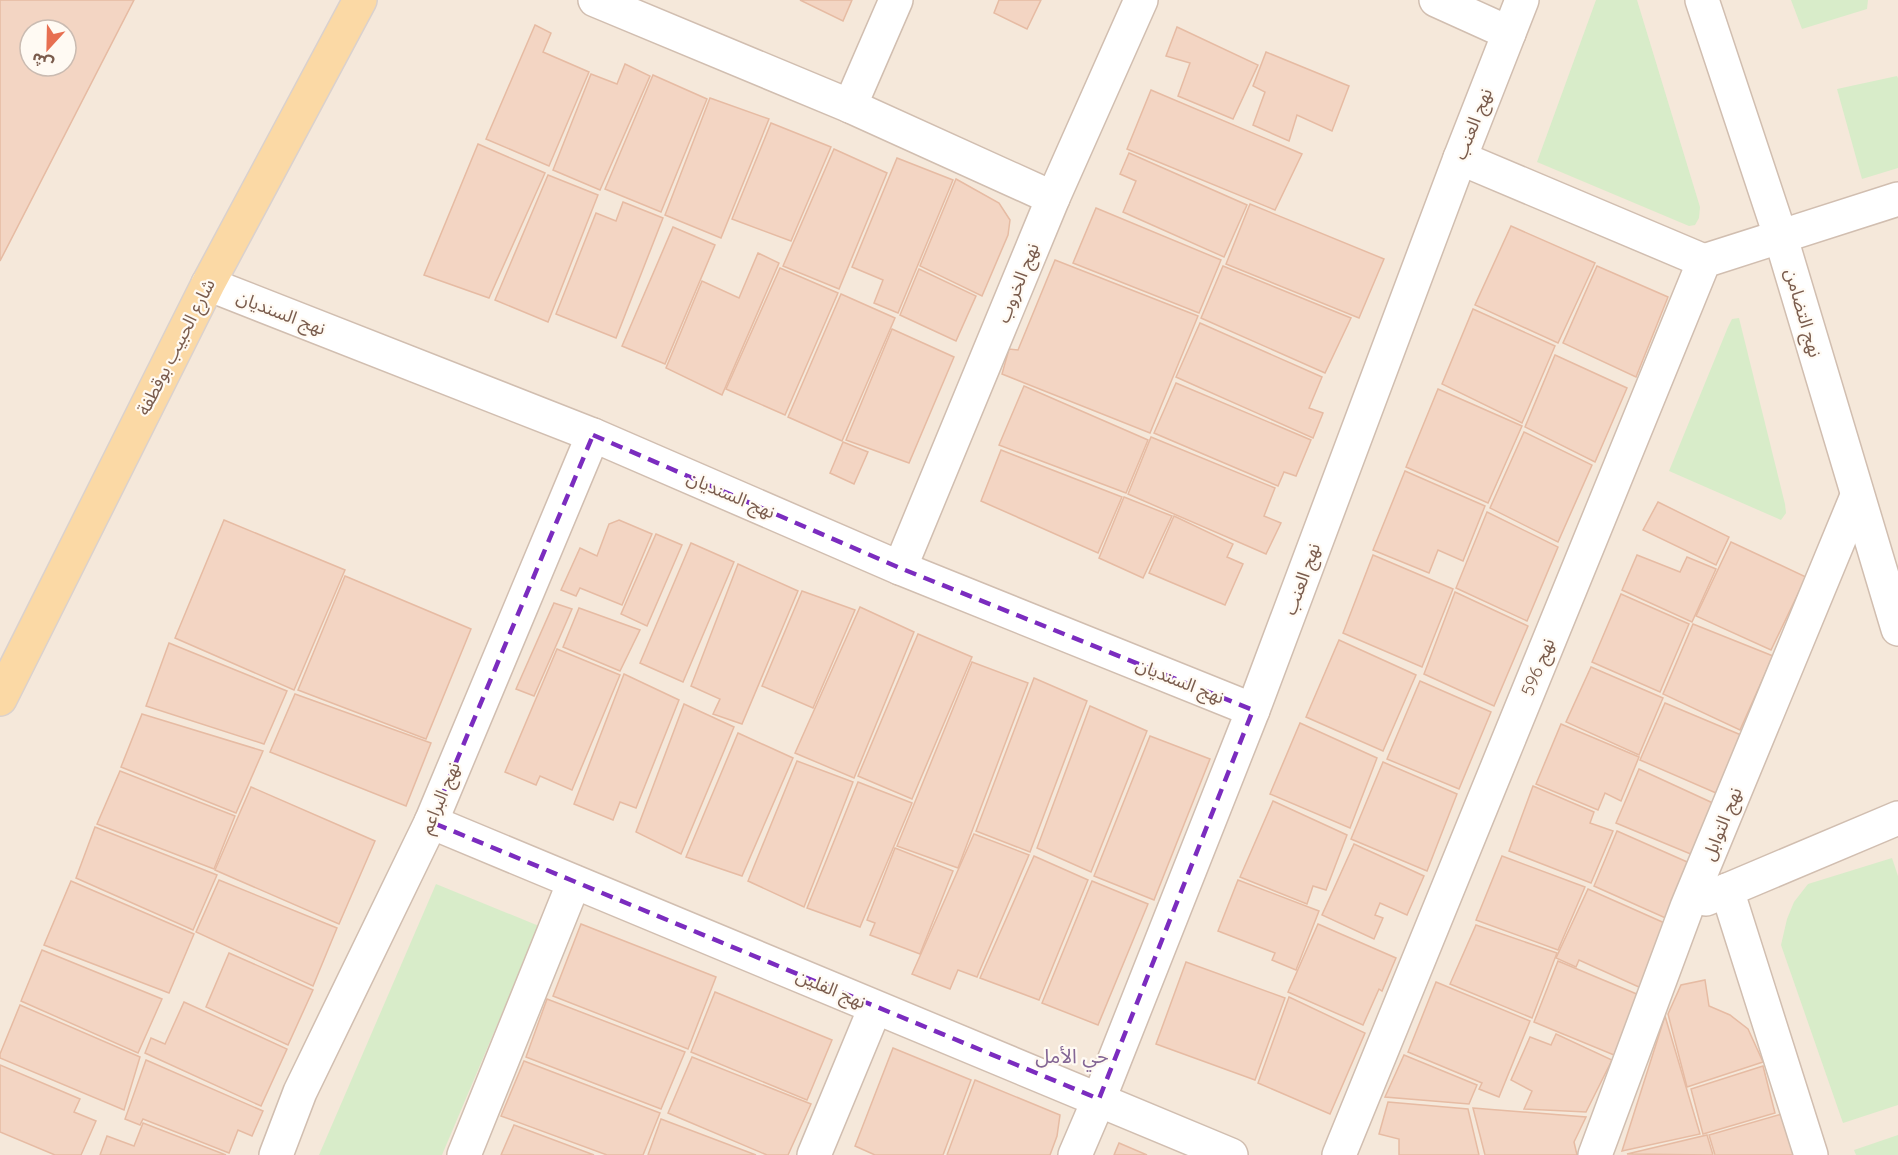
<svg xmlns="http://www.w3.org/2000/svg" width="1898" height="1155" viewBox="0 0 1898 1155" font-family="Quicksand,'Noto Sans Arabic',sans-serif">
<rect width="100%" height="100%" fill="#fdf6ec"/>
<path fill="#f5e8da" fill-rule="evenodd" d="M0,0H1898V1155H0ZM30,30H66V66H30Z"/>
<g fill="#d8ecc9">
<polygon points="1596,0 1637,0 1700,207 1699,218 1695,225 1689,226 1537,162"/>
<polygon points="1791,0 1868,0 1867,9 1802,29"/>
<polygon points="1897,76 1898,78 1898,168 1862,179 1837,89"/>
<polygon points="1739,318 1785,504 1786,513 1781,520 1669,471 1728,327 1732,319"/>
<polygon points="1892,858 1898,876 1898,1105 1843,1123 1781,945 1787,919 1794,902 1808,884"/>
<polygon points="436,884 539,926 442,1155 319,1155"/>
<polygon points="1898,1135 1898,1155 1856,1155 1854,1150"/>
</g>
<g fill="#f3d5c3" stroke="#e6bba3" stroke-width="1.5" fill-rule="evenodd">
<path d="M0,0H134L0,261ZM30,30H66V66H30Z"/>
<polygon points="800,0 852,0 843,21"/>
<polygon points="999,0 1041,0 1027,29 994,13"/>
<polygon points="535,25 551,33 543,52 589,72 549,166 486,139"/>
<polygon points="1177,27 1258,65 1233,119 1178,96 1190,63 1166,56"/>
<polygon points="1266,52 1349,86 1332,131 1297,115 1289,141 1253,125 1265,92 1253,86"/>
<polygon points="625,64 650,76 600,190 553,170 591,74 617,84"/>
<polygon points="653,75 707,99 661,212 605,189"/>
<polygon points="1151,90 1302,154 1275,210 1127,149"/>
<polygon points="710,98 769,119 721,238 665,215"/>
<polygon points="771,123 831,147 791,241 732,219"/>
<polygon points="478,144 545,173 489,298 424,275"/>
<polygon points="834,149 887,173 839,289 783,266"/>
<polygon points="1129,153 1247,205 1224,257 1123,212 1136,181 1120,174"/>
<polygon points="897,158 953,180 898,313 874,303 883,280 852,267"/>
<polygon points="548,175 598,195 548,322 495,300"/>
<polygon points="956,179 999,203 1010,220 1008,235 982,296 920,266"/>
<polygon points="623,202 663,218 616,338 556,314 596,213 616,221"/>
<polygon points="1250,204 1384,259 1359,318 1226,264"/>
<polygon points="1096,208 1221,260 1199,313 1073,263"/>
<polygon points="1511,226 1595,263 1558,343 1475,305"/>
<polygon points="673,227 715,245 665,364 622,346"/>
<polygon points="758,253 779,263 722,395 666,368 702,281 739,298"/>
<polygon points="1055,260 1198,316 1150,433 1002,374 1009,349 1018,350"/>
<polygon points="1223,266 1351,318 1325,373 1201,318"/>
<polygon points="1597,266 1668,297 1636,377 1563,343"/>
<polygon points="780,268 838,293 785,415 726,389"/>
<polygon points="919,269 976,296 956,341 900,315"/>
<polygon points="841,294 895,318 842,441 788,417"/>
<polygon points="1473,309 1555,346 1522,423 1442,384"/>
<polygon points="1200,323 1322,377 1309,408 1323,413 1313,438 1176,377"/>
<polygon points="892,329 954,357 909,463 846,440"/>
<polygon points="1555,355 1627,388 1595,462 1525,427"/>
<polygon points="1176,383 1311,440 1296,476 1284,472 1278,486 1154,433"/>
<polygon points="1024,386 1148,440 1126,493 999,445"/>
<polygon points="1438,389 1522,426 1488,503 1406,467"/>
<polygon points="1524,432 1592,465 1558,542 1490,508"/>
<polygon points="1151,437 1275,488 1264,516 1281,523 1266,554 1128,494"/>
<polygon points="843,442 868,452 854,484 830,473"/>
<polygon points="1001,450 1122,497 1098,553 981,501"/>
<polygon points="1405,471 1485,506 1463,561 1438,550 1429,573 1373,550"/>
<polygon points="1124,497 1172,516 1143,578 1099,558"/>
<polygon points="1658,502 1729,537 1716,565 1643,530"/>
<polygon points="1487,512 1558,547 1527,621 1456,588"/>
<polygon points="1174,516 1233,544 1227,557 1243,564 1225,605 1149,573"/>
<polygon points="224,520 345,570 294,690 175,638"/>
<polygon points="619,520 652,534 622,605 580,588 576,596 561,590 580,548 597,556 609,524"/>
<polygon points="656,534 682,545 647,626 621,614"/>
<polygon points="1731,542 1806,577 1771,650 1696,616"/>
<polygon points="691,543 734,562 683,682 640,663"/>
<polygon points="1373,555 1453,589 1422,667 1343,633"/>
<polygon points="1637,555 1680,572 1687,557 1716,569 1692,622 1622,590"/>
<polygon points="738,564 798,591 742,724 713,714 720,699 691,686"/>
<polygon points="345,576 471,629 426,739 298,690"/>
<polygon points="802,591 855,610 813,708 762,686"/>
<polygon points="1455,592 1528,626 1494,706 1424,674"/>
<polygon points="1621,594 1689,624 1660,692 1592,662"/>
<polygon points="554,603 572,609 534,696 516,689"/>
<polygon points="860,607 914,632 854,778 795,753"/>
<polygon points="579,608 640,630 620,671 563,647"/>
<polygon points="1693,624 1773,656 1740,730 1663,694"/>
<polygon points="918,634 972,657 912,799 858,776"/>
<polygon points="1339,640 1416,675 1383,751 1306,717"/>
<polygon points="169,643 287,691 264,744 146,706"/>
<polygon points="557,649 620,675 572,790 540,776 536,785 505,772"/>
<polygon points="972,662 1028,683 958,868 897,846"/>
<polygon points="1591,667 1663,698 1639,755 1566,722"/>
<polygon points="624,674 679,700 636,808 620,802 613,820 574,804"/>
<polygon points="1034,678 1087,701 1030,852 976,831"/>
<polygon points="1420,681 1491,712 1459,789 1387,759"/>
<polygon points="295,694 431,743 406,806 270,752"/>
<polygon points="1665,703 1741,735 1716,793 1640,760"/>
<polygon points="684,704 734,727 681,854 636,832"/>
<polygon points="1090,706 1147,731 1091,872 1037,848"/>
<polygon points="142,714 263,751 236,813 121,767"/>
<polygon points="1300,723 1377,758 1350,828 1270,794"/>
<polygon points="1561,724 1639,757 1621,801 1605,793 1598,810 1536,784"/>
<polygon points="738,733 793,758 742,876 686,857"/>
<polygon points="1150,736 1210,759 1154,900 1094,876"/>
<polygon points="797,761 853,782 804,907 748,881"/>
<polygon points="1383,762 1457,794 1427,871 1351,839"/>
<polygon points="1639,769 1715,804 1693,855 1616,823"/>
<polygon points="120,771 235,816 214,869 97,824"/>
<polygon points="858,782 912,803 860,927 807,908"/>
<polygon points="1533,786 1594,812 1590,823 1613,831 1591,883 1509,851"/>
<polygon points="251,787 375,841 339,924 215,870"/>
<polygon points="1273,801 1347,835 1326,890 1313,886 1307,904 1240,877"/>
<polygon points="95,827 217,875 193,930 76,878"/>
<polygon points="1617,831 1694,865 1670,920 1594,886"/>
<polygon points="974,834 1029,855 977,977 958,970 950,989 912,974"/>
<polygon points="1354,844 1424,876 1407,915 1380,903 1375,915 1383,918 1374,939 1322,915"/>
<polygon points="895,848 953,871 920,954 870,935 875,923 867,920"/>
<polygon points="1034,856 1088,880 1039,1000 980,978"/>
<polygon points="1502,856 1585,887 1558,950 1476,920"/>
<polygon points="219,880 337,928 313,986 196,932"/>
<polygon points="1238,880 1319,911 1296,970 1272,960 1275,953 1218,931"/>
<polygon points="71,881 194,934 169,993 44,945"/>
<polygon points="1092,881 1148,904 1098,1025 1042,1003"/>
<polygon points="1588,889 1669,925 1641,988 1579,960 1576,967 1556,958"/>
<polygon points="581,924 716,977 688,1049 553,996"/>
<polygon points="1318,924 1396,958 1382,991 1379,989 1363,1025 1288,992"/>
<polygon points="1476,925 1557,953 1532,1018 1450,984"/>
<polygon points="42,950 162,999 138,1053 21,1001"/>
<polygon points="229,953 313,990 288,1045 206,1007"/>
<polygon points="1558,961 1639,995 1614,1055 1534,1022"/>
<polygon points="1186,962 1285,998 1255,1080 1156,1044"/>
<polygon points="1705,980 1709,1006 1730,1015 1748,1029 1763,1062 1687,1087 1668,1014 1681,985"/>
<polygon points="1436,982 1530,1021 1499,1097 1479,1089 1482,1083 1408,1052"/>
<polygon points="715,992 832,1040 807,1100 691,1052"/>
<polygon points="1289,997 1365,1033 1330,1114 1258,1083"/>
<polygon points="547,999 685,1052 661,1109 526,1057"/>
<polygon points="184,1002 287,1049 261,1106 145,1053 151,1038 165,1044"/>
<polygon points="20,1005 140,1057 124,1110 0,1058 0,1054"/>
<polygon points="1665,1016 1700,1134 1622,1151"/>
<polygon points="1556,1034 1612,1060 1586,1112 1524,1109 1532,1091 1511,1080 1530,1037 1551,1045"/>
<polygon points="893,1048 971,1080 943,1155 875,1155 855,1146"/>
<polygon points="1404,1055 1477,1085 1469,1104 1385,1097"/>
<polygon points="692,1057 811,1104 788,1155 767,1155 668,1113"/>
<polygon points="146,1060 263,1111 252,1136 238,1130 229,1153 143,1119 140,1125 125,1119"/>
<polygon points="524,1061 660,1113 643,1155 607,1155 501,1116"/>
<polygon points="0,1065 80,1099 74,1112 96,1121 81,1155 55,1155 0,1132"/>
<polygon points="1763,1066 1775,1113 1703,1134 1691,1089"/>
<polygon points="975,1080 1060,1115 1057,1136 1050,1155 947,1155"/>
<polygon points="1388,1102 1468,1109 1479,1155 1399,1155 1399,1139 1379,1134"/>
<polygon points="1473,1108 1586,1117 1574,1142 1577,1155 1485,1155"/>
<polygon points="1782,1114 1800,1155 1715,1155 1709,1135"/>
<polygon points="661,1119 756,1155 648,1155"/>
<polygon points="143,1123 226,1155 100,1155 107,1136 134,1146"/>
<polygon points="514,1125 594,1155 501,1155"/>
<polygon points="1707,1135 1713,1155 1627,1154"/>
<polygon points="1119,1143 1147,1155 1114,1155"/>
</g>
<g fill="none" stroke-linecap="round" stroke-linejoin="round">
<g stroke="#d1beb0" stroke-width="36">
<g id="minor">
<polyline points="595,0 850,106 1053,198"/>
<polyline points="1436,0 1509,33"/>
<polyline points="1702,0 1781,238 1898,629"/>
<polyline points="850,106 896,0"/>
<polyline points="1460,158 1704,261"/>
<polyline points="208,284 593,435 900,568 1253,710"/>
<polyline points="900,568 1053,198 1141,0"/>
<polyline points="431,822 1231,1155"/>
<polyline points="1727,890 1811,1155"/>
<polyline points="1706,899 1898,818"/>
<polyline points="276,1155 300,1092 431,822 593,435"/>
<polyline points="464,1155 574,882"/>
<polyline points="814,1155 875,1008"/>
<polyline points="1075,1155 1099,1099 1253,710 1460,158 1522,0"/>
<polyline points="1339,1155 1704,261 1898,199"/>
<polyline points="1595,1155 1687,907 1857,496"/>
</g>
</g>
<g stroke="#dad1cd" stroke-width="36">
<polyline id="major" points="0,699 208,284 360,0"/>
</g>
<use href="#minor" stroke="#fff" stroke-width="33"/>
<use href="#major" stroke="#fbd9a5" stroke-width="33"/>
</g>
<path fill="none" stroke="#7b2cbf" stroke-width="4.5" stroke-dasharray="12 8" stroke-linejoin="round" d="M593,435L900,568L1253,710L1099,1099L431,822Z"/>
<g text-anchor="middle" stroke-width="4.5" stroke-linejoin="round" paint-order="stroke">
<g font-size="18" fill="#7a5c4d" stroke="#fffaf3">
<text transform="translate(1473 124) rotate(-68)" y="6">نهج العنب</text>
<text transform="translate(1018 283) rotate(-68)" y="6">نهج الخروب</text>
<text transform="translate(281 313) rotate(21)" y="6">نهج السنديان</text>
<text transform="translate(1803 313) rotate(74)" y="6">نهج التضامن</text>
<text transform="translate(176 347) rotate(-63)" y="6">شارع الحبيب بوقطفة</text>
<text transform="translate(731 495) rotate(23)" y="6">نهج السنديان</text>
<text transform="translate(1302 579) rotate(-70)" y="6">نهج العنب</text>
<text transform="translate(1538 667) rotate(-68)" y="6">نهج 596</text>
<text transform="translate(1180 681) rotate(22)" y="6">نهج السنديان</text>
<text transform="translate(440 798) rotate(-67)" y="6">نهج البراعم</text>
<text transform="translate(1722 824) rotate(-68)" y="6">نهج التوابل</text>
<text transform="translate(831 989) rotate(23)" y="6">نهج الفلين</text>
</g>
<g font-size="20" fill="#846695" stroke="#fffaf3">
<text x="1072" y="1063">حي الأمل</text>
</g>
</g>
<g transform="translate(48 48) rotate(202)"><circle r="28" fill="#fffaf3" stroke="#cabbb1" stroke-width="1.5"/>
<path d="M0-4.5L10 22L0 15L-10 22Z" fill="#e76f51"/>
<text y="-9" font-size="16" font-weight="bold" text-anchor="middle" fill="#7a5c4d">ش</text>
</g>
</svg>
